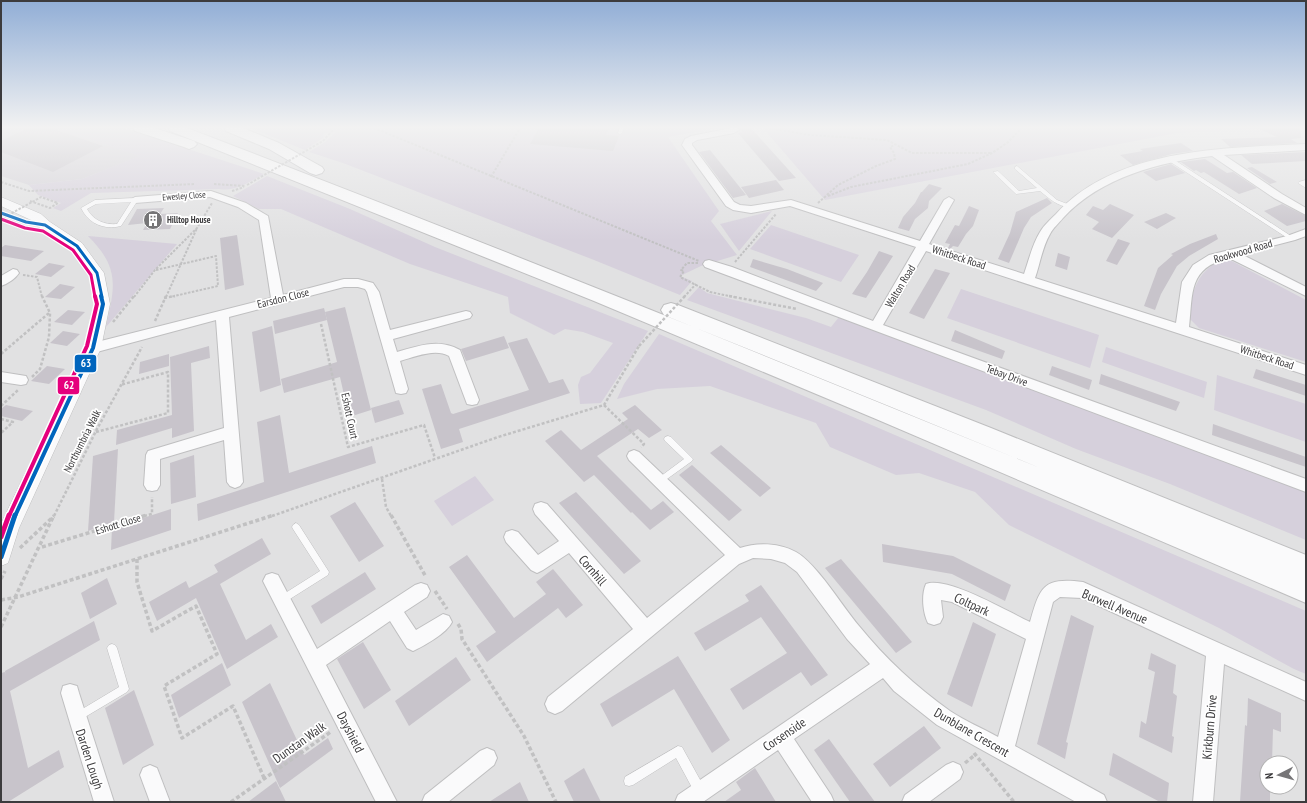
<svg xmlns="http://www.w3.org/2000/svg" width="1307" height="803" viewBox="0 0 1307 803" font-family="'PT Sans Narrow',sans-serif">
<rect width="100%" height="100%" fill="#e1e1e2"/>
<polygon fill="#d5d2d8" points="1,128 56,128 140,156 82,179 29,185 1,176"/>
<g fill="#d6d0dc">
<path d="M56,128H124L264,174C250,182 235,192 219,189L91,193L61,211L53,208L61,203L38,195L29,185L82,179L139,156Z"/>
<polygon points="250,128 717,128 668,137 719,211 711,221 737,255 701,266 680,276 692,281 680,295 594,260 343,163 309,152 325,142 336,132 324,133 323,138 305,150"/>
<polygon points="763,128 1254,128 1257,129 1177,133 825,200"/>
<polygon points="267,176 350,209 435,247 648,331 601,403 580,404 578,385 581,377 590,373 613,343 583,332 565,329 554,335 510,313 508,297 410,264 281,209 259,209 233,196"/>
<polygon points="772,211 739,251 720,224"/>
<polygon points="771,225 859,255 841,282 750,249"/>
<path d="M88,236L177,244L106,327C115,286 120,268 88,236Z"/>
<path d="M1226,258L1306,300V362L1199,328L1189,318C1192,289 1197,270 1226,258Z"/>
<polygon points="699,287 707,293 806,318 831,327 839,317 1306,491 1306,540 1170,484 1076,449 986,410 687,300"/>
<polygon points="961,289 1099,335 1090,368 947,318"/>
<polygon points="659,334 1306,611 1306,674 1294,669 1219,628 1009,525 975,492 919,473 896,475 830,447 816,423 710,386 657,389 617,399 624,384"/>
<polygon points="1106,347 1207,382 1204,398 1102,362"/>
<polygon points="1217,375 1306,404 1306,442 1214,410"/>
<polygon points="475,476 494,500 452,526 434,501"/>
</g>
<g fill="#c8c4cb">
<polygon points="28,128 50,128 103,146 53,172 1,152 1,141"/>
<polygon points="539,128 609,128 606,135 619,136 613,151 530,144"/>
<polygon points="739,128 751,128 796,178 779,181 738,133 742,132"/>
<polygon points="1257,128 1300,128 1301,138 1291,139 1297,143 1230,147 1221,139 1277,137"/>
<polygon points="1181,143 1193,151 1172,154 1133,165 1120,155 1143,151 1140,149"/>
<polygon points="710,150 746,195 733,198 699,152"/>
<polygon points="1306,152 1306,161 1252,164 1241,155"/>
<polygon points="1205,159 1227,173 1233,172 1257,188 1239,194 1204,172 1201,173 1196,170 1194,171 1181,162"/>
<polygon points="1171,164 1185,173 1156,181 1143,172"/>
<polygon points="1252,167 1277,182 1270,184 1247,168"/>
<polygon points="776,180 784,190 749,198 741,187"/>
<polygon points="929,184 942,188 929,201 928,208 915,219 909,231 898,228 903,217 915,203 921,192 922,192"/>
<polygon points="1047,198 1052,203 1031,217 1024,228 1009,263 998,259 1010,233 1016,212"/>
<polygon points="1110,204 1134,215 1112,238 1092,229 1099,222 1086,215 1093,206 1103,210"/>
<polygon points="1282,204 1306,216 1306,221 1287,226 1264,211"/>
<polygon points="969,206 979,210 973,226 966,234 958,247 953,246 950,249 948,248 950,244 945,243 955,225 959,226"/>
<polygon points="164,208 160,214 178,213 170,229 143,230 147,223 128,225 137,209"/>
<polygon points="1166,213 1176,218 1157,229 1144,222"/>
<polygon points="1216,234 1218,239 1189,256 1177,266 1161,294 1155,310 1144,306 1158,268 1173,255 1171,254 1190,244"/>
<polygon points="237,235 244,285 225,290 220,238"/>
<polygon points="1118,239 1130,243 1117,265 1106,261"/>
<polygon points="5,245 44,251 31,261 1,256 1,248"/>
<polygon points="879,251 893,256 866,298 852,294 867,272"/>
<polygon points="1058,253 1070,257 1067,270 1055,266"/>
<polygon points="753,259 787,269 823,283 816,291 750,267"/>
<polygon points="49,263 65,266 51,277 35,274"/>
<polygon points="935,269 950,273 924,319 909,313"/>
<polygon points="60,284 75,287 61,299 45,297"/>
<polygon points="345,307 371,410 349,417 340,377 284,393 281,379 337,362 325,312"/>
<polygon points="324,308 327,320 275,334 273,321"/>
<polygon points="68,310 85,312 72,325 54,322"/>
<polygon points="272,326 281,385 260,392 252,332"/>
<polygon points="955,330 1005,351 1002,359 951,341"/>
<polygon points="63,331 80,334 67,346 50,343"/>
<polygon points="504,336 509,348 466,361 461,349"/>
<polygon points="527,338 549,383 563,379 570,393 459,429 463,442 441,449 422,389 441,384 451,413 453,414 529,390 508,343"/>
<polygon points="209,346 210,358 191,363 194,431 172,438 172,428 116,445 117,430 172,415 170,357"/>
<polygon points="169,354 169,366 139,374 140,362"/>
<polygon points="47,366 65,369 49,384 31,381"/>
<polygon points="1052,366 1092,380 1089,390 1049,375"/>
<polygon points="1256,369 1306,385 1306,396 1253,378"/>
<polygon points="1101,374 1180,402 1176,411 1099,384"/>
<polygon points="399,400 404,414 375,423 371,408"/>
<polygon points="6,405 33,411 22,421 1,416 1,409"/>
<polygon points="635,405 662,430 649,438 638,429 597,456 651,510 663,501 674,512 650,530 632,512 631,513 594,475 584,482 545,441 561,430 581,450 628,419 622,413"/>
<polygon points="280,415 289,473 372,446 376,463 198,521 197,504 264,482 257,422"/>
<polygon points="1213,424 1306,457 1306,467 1212,435"/>
<polygon points="721,445 771,488 760,497 710,453"/>
<polygon points="118,449 114,522 88,531 93,456"/>
<polygon points="194,455 196,497 171,504 170,463"/>
<polygon points="692,465 742,510 729,521 679,475"/>
<polygon points="576,492 641,561 624,574 559,503"/>
<polygon points="355,502 384,546 359,562 330,516"/>
<polygon points="171,509 171,530 111,550 112,528"/>
<polygon points="262,538 271,554 220,584 246,640 271,624 278,637 227,669 196,598 157,621 149,602 186,581 189,588 218,572 214,565"/>
<polygon points="882,544 953,556 1011,585 1005,601 952,574 883,562"/>
<polygon points="467,555 514,618 546,594 536,582 553,569 583,605 566,618 558,608 487,662 476,646 496,632 449,567"/>
<polygon points="841,559 912,642 896,653 825,568"/>
<polygon points="365,572 376,589 321,624 311,606"/>
<polygon points="107,578 117,604 90,619 81,593"/>
<polygon points="761,585 828,675 811,686 801,672 743,710 730,689 787,653 761,617 705,651 694,633 749,601 745,595"/>
<polygon points="1071,615 1094,626 1066,742 1068,743 1065,759 1037,744"/>
<polygon points="94,621 100,640 10,691 28,768 59,750 64,767 8,802 1,802 1,673 5,672 6,677 5,671"/>
<polygon points="973,622 996,634 972,707 947,694"/>
<polygon points="363,642 391,690 364,709 337,659"/>
<polygon points="1151,653 1176,665 1173,693 1177,696 1172,736 1174,737 1172,753 1139,737 1141,721 1146,724 1155,672 1148,669"/>
<polygon points="678,656 730,740 712,753 674,689 612,727 600,704"/>
<polygon points="456,657 471,680 409,726 395,701"/>
<polygon points="222,663 231,685 179,718 171,695"/>
<polygon points="270,683 304,755 328,738 333,749 280,788 242,702"/>
<polygon points="134,690 154,745 123,765 105,708"/>
<polygon points="1248,698 1281,713 1281,732 1273,729 1272,763 1267,763 1267,787 1270,787 1270,802 1240,802 1245,725 1247,726"/>
<polygon points="924,726 941,748 890,787 873,764"/>
<polygon points="829,739 875,802 850,802 814,750"/>
<polygon points="1113,753 1169,783 1167,802 1160,802 1109,775"/>
<polygon points="584,768 601,802 574,802 564,781"/>
<polygon points="755,768 776,802 724,802 741,790 736,782"/>
<polygon points="276,781 286,802 248,802"/>
<polygon points="520,782 529,802 489,802"/>
</g>
<g fill="none" stroke-linecap="round" stroke-linejoin="round">
<g stroke="#bfbfc0" stroke-width="1">
<g id="service">
<polygon points="620,128 624,128 622,133 620,134 618,133"/>
<polygon points="1169,159 1173,159 1294,238 1291,240 1289,239 1169,161"/>
<path d="M1017,166L1057,200L1070,205V207C1058,207 1049,198 1040,191L1016,194L993,172L998,171L1019,191L1037,188L1015,169V167Z"/>
<polygon points="1306,180 1306,188 1298,183 1299,182"/>
<path d="M135,198L138,200L121,226C104,230 89,224 81,208L95,200ZM131,202L117,224C104,225 93,220 87,209L96,204Z"/>
<polygon points="668,436 671,437 693,459 692,461 660,484 657,483 656,481 657,479 684,459 665,441 664,439 665,437"/>
<polygon points="296,523 299,525 329,572 328,575 282,604 279,603 278,600 279,597 320,571 293,529 292,527 293,525"/>
<polygon points="112,644 115,645 117,648 129,689 127,692 80,720 77,722 74,720 72,717 74,714 119,687 107,648 109,645"/>
<polygon points="678,746 682,747 704,787 705,791 704,795 700,796 696,795 676,758 633,785 629,786 625,785 624,781 625,777"/>
</g>
</g>
<g stroke="#bfbfc0" stroke-width="2">
<g id="minor">
<path d="M732,128H737L739,130L734,133L697,140L692,143V145L734,202L740,205L751,206L791,200L920,241L944,200L949,197L954,200L929,244L1024,274C1029,260 1032,245 1040,232C1044,225 1050,220 1056,214C1116,148 1224,148 1306,144V150L1224,155L1282,194L1306,208V215L1274,198L1212,156C1159,162 1101,177 1063,218C1059,223 1053,228 1050,234C1042,248 1040,264 1035,278L1176,323L1182,282L1193,265L1209,255L1287,236L1306,229V236L1295,240L1241,254L1306,287V296L1229,258C1188,268 1193,292 1189,327L1306,365V375L926,251L883,325L1306,479V492L705,267L703,264L705,261L709,260L732,267L873,321L916,247L790,206L751,213L733,210L726,206L682,145L685,139L691,136Z"/>
<path d="M211,191L246,203L268,216L283,295L344,279H358L373,283L379,292L390,330L466,311L470,312L472,315L470,318L393,339L397,352C419,346 438,338 460,350L479,400L477,404L472,405L467,404L449,356C435,348 415,357 400,361L408,389L406,393L401,394L396,393L367,292L365,289L358,287H344L229,317L243,482L240,486L235,488L230,486L227,482L224,440L160,459V485L157,490L152,491L147,490L144,485L146,455L148,451L224,428L216,320L93,353L88,351L86,348L88,345L93,343L271,298L259,220L238,207L210,197L135,203L130,200L135,197Z"/>
<path d="M13,269L17,270L19,273C15,279 7,284 1,286V276Z"/>
<polygon points="1,372 26,376 28,380 26,384 21,385 1,382"/>
<path d="M634,450L639,452L740,548C757,542 780,543 796,552C817,564 842,606 859,626C885,658 916,687 950,711C965,721 982,728 998,737L1026,639L952,602L941,600L943,617L940,623L934,625L928,623C923,613 921,595 926,584C948,576 1008,612 1030,622C1040,587 1043,577 1083,582L1306,682V701L1224,664L1213,802H1193L1206,656L1082,598L1060,597L1053,602L1015,746L1104,795L1107,802H1076L937,725L894,691L883,678L794,739L831,795L834,802H812L778,750L703,802H675L678,795L870,664L847,639L797,572L785,563L771,559L753,558L739,564L562,711L555,714L548,711L545,704L548,697L633,629L569,553L543,570L537,573L531,570L506,542L504,537L506,532L512,530L518,532L538,555L559,541L535,514L533,509L535,504L541,502L547,504L647,618L725,555L629,460L627,456L629,452Z"/>
<path d="M272,573L278,575L317,649L415,585L421,583L427,585L430,591L427,597L404,612L416,630L443,614L449,616L452,622C447,633 424,646 413,651L407,648L390,621L326,665L397,802H376L266,587L263,581L266,575Z"/>
<polygon points="70,684 77,686 79,693 114,802 94,802 61,693 63,686"/>
<polygon points="487,748 494,751 497,758 494,765 448,802 422,802 425,795 480,751"/>
<polygon points="953,762 960,765 963,772 960,779 929,802 902,802 905,795 946,765"/>
<polygon points="150,765 157,768 170,802 150,802 140,775 143,768"/>
</g>
</g>
<g stroke="#bfbfc0" stroke-width="1">
<polygon id="tertiary" points="1,197 41,214 50,222 82,243 104,273 110,304 101,348 19,528 8,563 1,566 1,524 85,348 96,304 90,273 72,249 40,228 31,220 1,206"/>
</g>
<g stroke="#bfbfc0" stroke-width="2">
<g id="trunk">
<polygon points="133,128 154,128 194,141 197,144 194,147 189,149 184,147 135,131"/>
<path d="M168,128H187C473,238 757,351 1040,468L664,315L661,310L664,305L671,303L678,305L991,428L1306,555V603L876,419L594,301L170,131Z"/>
<polygon points="224,128 243,128 279,143 322,167 324,170 322,173 316,175 310,173 269,149 226,131"/>
</g>
</g>
<g stroke="#c1c1c2" stroke-width="2" stroke-dasharray="2.5 1.5" stroke-linecap="butt">
<polyline points="374,128 699,261"/>
<polyline points="768,128 810,135 887,140 912,153 992,153"/>
<polyline points="323,141 332,131 329,128"/>
<polyline points="491,177 520,128"/>
<polyline points="1,182 29,191 195,184"/>
<polyline points="214,184 246,186"/>
<polyline points="232,191 244,187"/>
<polyline points="828,196 851,187 968,164 992,153 1007,143 1022,128"/>
<polyline points="30,201 50,208 58,203 41,197 34,201"/>
<polyline points="818,203 838,185 876,166 895,159 894,153 890,147 895,145"/>
<polyline points="735,262 776,214"/>
<polyline points="698,263 687,263 681,270 684,271 680,277 710,292 734,297"/>
<polyline points="156,270 216,256 218,286 170,297"/>
<polyline points="23,275 37,277 42,297"/>
<polyline points="134,297 155,270 197,228 212,203"/>
<polyline points="166,297 197,228"/>
</g>
<g stroke="#c1c1c2" stroke-width="2.5" stroke-dasharray="3 2" stroke-linecap="butt">
<polyline points="729,296 797,309"/>
<polyline points="164,298 175,296"/>
<polyline points="155,321 166,296"/>
<polyline points="113,322 134,296"/>
<polyline points="321,324 348,447 424,425 435,458"/>
<polyline points="1,354 49,313"/>
<polyline points="32,377 40,369 49,337 50,313 42,296"/>
<polyline points="604,405 644,444 641,447"/>
<polyline points="1,406 18,390"/>
<polyline points="1,419 13,422 1,433"/>
<polyline points="96,432 168,413 168,372 120,385"/>
<polyline points="382,479 386,507 391,516"/>
<polyline points="54,516 97,429 142,347"/>
<polyline points="144,516 152,514 152,497"/>
<polyline points="272,516 498,437 604,405 639,346"/>
</g>
<g stroke="#c1c1c2" stroke-width="3.5" stroke-dasharray="4 2.5" stroke-linecap="butt">
<polyline points="391,515 426,577"/>
<polyline points="42,547 147,515"/>
<polyline points="20,548 54,516"/>
<polyline points="137,559 137,582 152,631 196,606 217,654 164,686 182,738 233,706 264,778"/>
<polyline points="1,579 5,571"/>
<polyline points="435,591 447,609"/>
<polyline points="1,600 18,597 274,515"/>
<polyline points="458,624 461,629 462,639 524,736 556,802"/>
<polyline points="1,627 54,515"/>
<polyline points="974,753 1014,802"/>
<polyline points="965,763 975,755"/>
<polyline points="231,802 332,731"/>
</g>
<use href="#service" fill="#fafafb" fill-rule="evenodd"/>
<use href="#minor" fill="#fafafb" fill-rule="evenodd"/>
<use href="#tertiary" fill="#fafafb" fill-rule="evenodd"/>
<use href="#trunk" fill="#fafafb" fill-rule="evenodd"/>
<g stroke="#c1c1c2" stroke-width="2" stroke-dasharray="2.5 1.5" stroke-linecap="butt">
<polyline points="247,185 323,141"/>
<polyline points="1,219 34,201"/>
<polyline points="684,297 696,284"/>
</g>
<polyline stroke="#c1c1c2" stroke-width="2.5" stroke-dasharray="3 2" stroke-linecap="butt" points="639,346 685,296"/>
<g stroke="#fff" stroke-width="5.5">
<polyline id="bus-1-far2" points="1,213 26,222 45,225 77,246 97,273 102,297"/>
</g>
<g stroke="#fff" stroke-width="7">
<polyline id="bus-1-far1" points="15,516 93,348 103,304 101,296"/>
</g>
<g stroke="#fff" stroke-width="8">
<polyline id="bus-1" points="1,557 15,515"/>
</g>
<g stroke="#fff" stroke-width="5.5">
<polyline id="bus-2-far2" points="1,219 25,228 43,231 73,250 91,275 95,297"/>
</g>
<g stroke="#fff" stroke-width="7">
<polyline id="bus-2-far1" points="9,516 87,346 97,304 95,296"/>
</g>
<g stroke="#fff" stroke-width="8">
<polyline id="bus-2" points="1,537 9,515"/>
</g>
<use href="#bus-1-far2" stroke="#0065bd" stroke-width="3"/>
<use href="#bus-1-far1" stroke="#0065bd" stroke-width="4"/>
<use href="#bus-1" stroke="#0065bd" stroke-width="5"/>
<use href="#bus-2-far2" stroke="#e5007d" stroke-width="3"/>
<use href="#bus-2-far1" stroke="#e5007d" stroke-width="4"/>
<use href="#bus-2" stroke="#e5007d" stroke-width="5"/>
</g>
<linearGradient id="sky" x2="0" y2="1"><stop stop-color="#91aed6"/><stop offset="0.53" stop-color="#f2f2f2"/><stop offset="1" stop-color="#f2f2f2" stop-opacity="0"/></linearGradient>
<rect width="1307" height="240" fill="url(#sky)"/>
<defs>
<g id="building-disc" transform="scale(1)"><circle r="9.5" fill="#767577" stroke="#fff"/><path d="M-4-6H4V6H1V3H-1V6H-4ZM-2.5-4.3h1.7v1.8h-1.7ZM.8-4.3h1.7v1.8H.8ZM-2.5-1h1.7V.8h-1.7ZM.8-1h1.7V.8H.8Z" fill="#fff"/></g>
</defs>
<g fill-rule="evenodd">
<use href="#building-disc" x="153" y="220"/>
</g>
<g text-anchor="middle" stroke-width="3.5" stroke-linejoin="round" paint-order="stroke">
<g font-size="9" fill="#3c3b3d" stroke="#fff">
<text transform="translate(184 196) rotate(-4)" y="3">Ewesley Close</text>
</g>
<g font-size="9" font-weight="bold" fill="#3c3b3d" stroke="#fff" text-anchor="start">
<text x="167" y="223">Hilltop House</text>
</g>
<g font-size="11" fill="#3c3b3d" stroke="#fff">
<text transform="translate(1243 251) rotate(-16)" y="4">Rookwood Road</text>
<text transform="translate(959 257) rotate(18)" y="4">Whitbeck Road</text>
<text transform="translate(900 286) rotate(-59)" y="4">Walton Road</text>
<text transform="translate(283 298) rotate(-14)" y="4">Earsdon Close</text>
<text transform="translate(1267 357) rotate(18)" y="4">Whitbeck Road</text>
<text transform="translate(1007 375) rotate(20)" y="4">Tebay Drive</text>
<text transform="translate(350 416) rotate(78)" y="4">Eshott Court</text>
<text transform="translate(82 441) rotate(-63)" y="4">Northumbria Walk</text>
<text transform="translate(118 524) rotate(-17)" y="4">Eshott Close</text>
</g>
<g font-size="13" fill="#3c3b3d" stroke="#fff">
<text transform="translate(593 570) rotate(49)" y="5">Cornhill</text>
<text transform="translate(972 604) rotate(25)" y="5">Coltpark</text>
<text transform="translate(1115 606) rotate(23)" y="5">Burwell Avenue</text>
<text transform="translate(1209 727) rotate(-85)" y="5">Kirkburn Drive</text>
<text transform="translate(351 732) rotate(63)" y="5">Dayshield</text>
<text transform="translate(972 732) rotate(30)" y="5">Dunblane Crescent</text>
<text transform="translate(784 734) rotate(-34)" y="5">Corsenside</text>
<text transform="translate(299 742) rotate(-35)" y="5">Dunstan Walk</text>
<text transform="translate(90 759) rotate(72)" y="5">Darden Lough</text>
</g>
</g>
<g stroke="#fff" stroke-width="1.5">
<rect x="74" y="354" width="23" height="19" rx="4" fill="#0065bd"/>
<rect x="57" y="376" width="23" height="19" rx="4" fill="#e5007d"/>
</g>
<g font-size="11" text-anchor="middle" font-weight="bold" fill="#fff">
<text x="86" y="367">63</text>
<text x="69" y="389">62</text>
</g>
<rect width="1307" height="803" fill="none" stroke="#3c3b3d" stroke-width="4"/>
<g transform="translate(1279 775) rotate(264)"><circle r="19" fill="#ffffff" stroke="#b1b1b1"/>
<path d="M0-3L7 15L0 10L-7 15Z" fill="#767577"/>
<text y="-6" font-size="11" font-weight="bold" text-anchor="middle" fill="#3c3b3d">N</text>
</g>
</svg>
